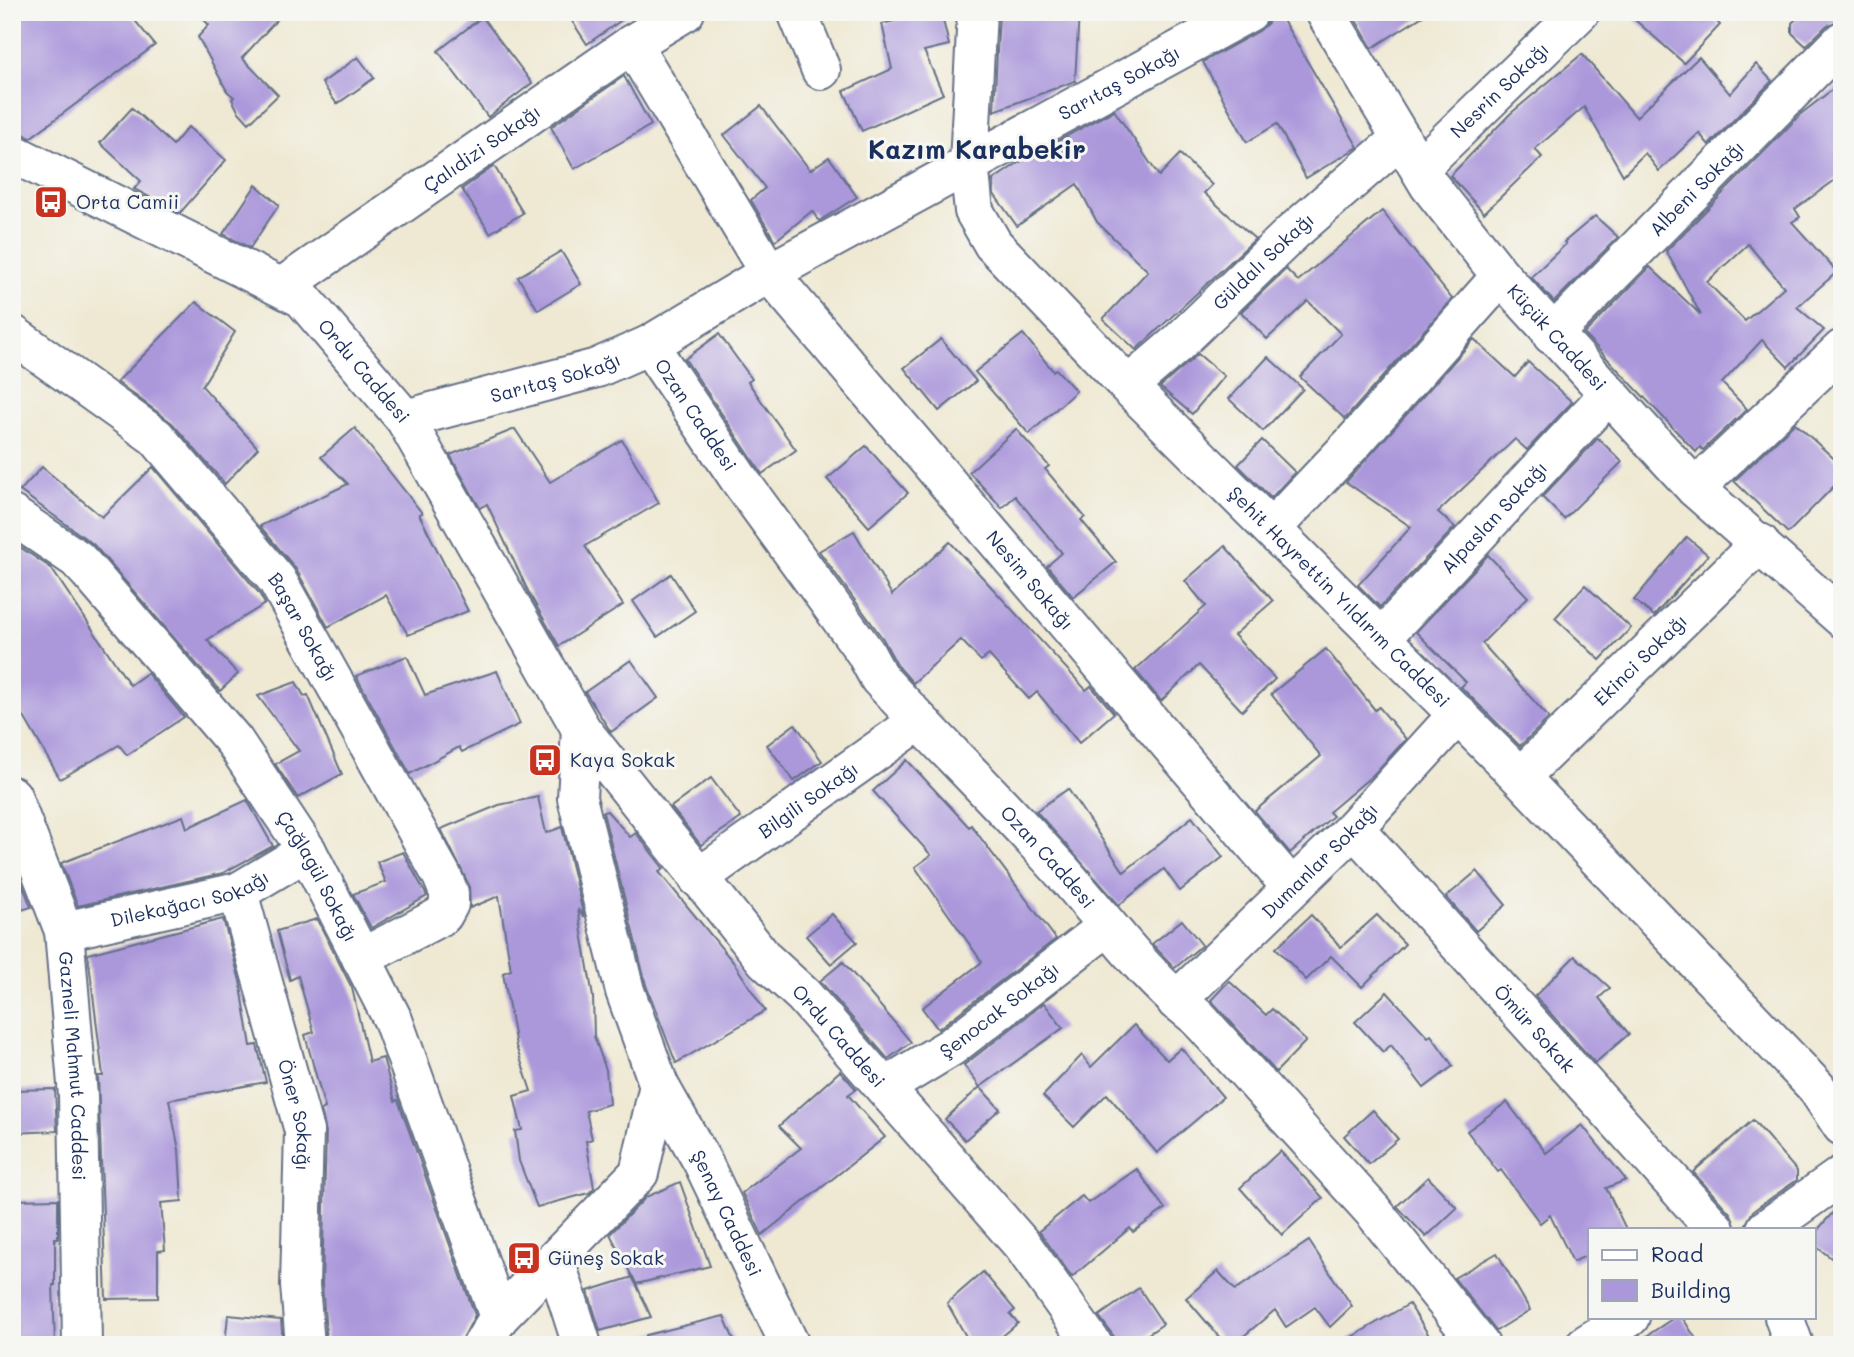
<svg xmlns="http://www.w3.org/2000/svg" width="1854" height="1357" viewBox="0 0 1854 1357" font-family="Mali,sans-serif">
<rect width="100%" height="100%" fill="#f6f6f2"/>
<filter id="ink" filterUnits="userSpaceOnUse"><feTurbulence type="fractalNoise" baseFrequency=".0143" numOctaves="2"/><feDisplacementMap in="SourceGraphic" scale="14" xChannelSelector="R" yChannelSelector="G"/><feConvolveMatrix kernelMatrix="1 2 1 2 8 2 1 2 1" color-interpolation-filters="sRGB"/></filter>
<filter id="wash" filterUnits="userSpaceOnUse"><feTurbulence type="fractalNoise" baseFrequency=".00686" numOctaves="4" result="noise"/><feDisplacementMap in="SourceGraphic" scale="28" xChannelSelector="R" yChannelSelector="G"/><feGaussianBlur stdDeviation="1.57" result="paint"/><feColorMatrix in="noise" values="0 0 0 0 0 0 0 0 0 0 0 0 0 0 0 0 0 1.4 0 .05"/><feComposite in="paint" operator="in"/></filter>
<g filter="url(#wash)">
<rect width="100%" height="100%" fill="#efe9d3"/>
<g id="blocks">
<g fill="#ab98db" fill-rule="evenodd">
<polygon points="12,12 128,12 155,45 30,138 12,125"/>
<polygon points="197,12 284,12 242,58 278,95 249,123 238,111 232,99 234,97 227,91 198,37 209,25"/>
<polygon points="566,12 633,12 587,44"/>
<polygon points="929,12 941,12 949,45 924,51 943,94 862,131 844,91 892,69 882,24"/>
<polygon points="999,12 1079,12 1075,81 994,111"/>
<polygon points="1271,12 1278,12 1358,147 1306,178 1277,124 1247,142 1203,62 1259,31 1268,23"/>
<polygon points="1351,12 1429,12 1372,48"/>
<polygon points="1626,12 1708,12 1720,25 1684,63"/>
<polygon points="1803,12 1842,12 1842,20 1827,25 1806,46 1792,33 1792,23"/>
<polygon points="482,17 532,83 488,117 438,51"/>
<polygon points="1582,54 1636,117 1699,57 1730,94 1756,64 1772,81 1709,145 1699,133 1659,171 1645,153 1623,175 1584,107 1535,149 1542,157 1484,213 1450,176 1510,114"/>
<polygon points="358,57 374,78 337,104 322,83"/>
<polygon points="624,76 651,125 574,169 551,127"/>
<path d="M1842,82V175L1795,209L1800,217L1792,222L1837,272L1797,307L1824,330L1788,367L1762,340L1722,383L1747,409L1703,450L1700,447L1696,452L1584,334L1650,267L1701,315L1666,251L1802,113ZM1748,244L1784,287L1745,321L1707,282Z"/>
<polygon points="761,106 810,170 829,157 857,197 819,221 812,211 775,241 751,200 765,188 724,135"/>
<polygon points="132,108 173,145 188,127 226,160 180,213 134,189 141,181 100,143"/>
<polygon points="1114,110 1159,176 1180,154 1212,185 1204,193 1255,239 1136,350 1103,319 1148,271 1097,222 1077,184 1017,226 994,194 993,180 1018,163"/>
<polygon points="494,166 523,213 490,233 462,189"/>
<polygon points="256,185 279,205 250,248 223,234"/>
<polygon points="1382,211 1452,299 1345,419 1300,377 1341,334 1308,301 1267,339 1241,312 1286,269 1298,281"/>
<polygon points="1595,216 1618,237 1554,302 1531,277 1566,244 1564,242"/>
<polygon points="561,251 581,284 538,310 518,277"/>
<polygon points="196,302 235,332 202,386 258,448 225,484 172,423 117,382"/>
<polygon points="719,334 752,379 748,382 796,450 762,474 685,359"/>
<polygon points="1023,334 1053,371 1056,369 1076,391 1029,434 975,372"/>
<polygon points="941,339 976,381 939,411 904,368"/>
<polygon points="1474,339 1515,377 1528,362 1572,402 1527,450 1515,439 1438,512 1455,527 1380,607 1358,585 1411,527 1346,482"/>
<polygon points="1198,354 1224,376 1192,414 1160,387"/>
<polygon points="1268,357 1303,389 1263,431 1229,399"/>
<polygon points="1795,423 1842,466 1842,478 1788,533 1734,481"/>
<polygon points="355,428 422,513 419,514 468,611 408,635 386,595 328,627 296,569 260,526 348,484 321,457"/>
<polygon points="515,429 550,482 622,440 659,503 585,546 623,605 559,646 529,593 487,504 480,508 450,455"/>
<polygon points="1016,429 1049,466 1045,469 1085,517 1081,520 1116,562 1073,597 1047,566 1062,553 1015,496 1002,508 969,472"/>
<polygon points="1598,438 1622,462 1564,519 1542,497"/>
<polygon points="1262,440 1295,472 1271,498 1238,465"/>
<polygon points="866,446 908,493 869,527 827,479"/>
<polygon points="42,467 102,517 153,467 259,593 265,604 207,640 238,674 220,691 93,544 20,491"/>
<polygon points="854,531 892,595 950,542 1086,690 1091,686 1114,713 1079,743 1037,692 1029,699 989,655 981,661 961,640 913,683 897,665 883,639 819,551"/>
<polygon points="1687,537 1708,555 1654,616 1634,600"/>
<polygon points="12,542 51,568 130,685 147,673 184,717 127,755 119,745 60,779 12,696"/>
<polygon points="1225,546 1273,601 1234,635 1275,679 1242,711 1199,665 1161,701 1135,670 1206,606 1185,581"/>
<polygon points="1488,555 1528,597 1482,643 1549,718 1520,746 1461,687 1466,682 1416,632"/>
<polygon points="671,574 695,611 657,637 633,601"/>
<polygon points="1585,585 1631,628 1600,660 1555,618"/>
<polygon points="1326,649 1375,710 1379,707 1406,739 1373,775 1329,812 1333,816 1290,853 1255,811 1321,756 1271,694"/>
<polygon points="407,656 425,695 497,671 520,724 462,752 459,747 410,774 356,676"/>
<polygon points="631,660 658,698 611,732 585,692"/>
<polygon points="296,682 304,696 308,695 342,774 298,798 275,764 299,751 258,696"/>
<polygon points="795,724 822,761 794,781 767,745"/>
<polygon points="907,760 969,827 971,825 1056,939 938,1029 922,1008 982,962 915,867 931,855 873,791"/>
<polygon points="711,778 741,818 701,845 671,807"/>
<polygon points="1068,789 1124,872 1192,817 1223,857 1180,891 1164,869 1119,905 1036,811"/>
<polygon points="538,797 546,833 562,827 584,917 578,909 593,997 594,1036 606,1070 609,1104 586,1111 592,1139 586,1141 594,1188 589,1193 537,1207 519,1161 515,1131 522,1130 514,1096 531,1091 516,1046 503,973 511,970 499,896 470,908 469,885 441,829 499,805"/>
<polygon points="247,800 273,846 223,873 78,906 61,863 183,816 187,828"/>
<polygon points="607,811 630,837 636,833 664,869 659,872 734,963 765,1011 676,1063 646,985 603,812"/>
<polygon points="403,852 427,896 371,928 353,894 386,882 377,862"/>
<polygon points="1477,871 1506,905 1476,931 1446,897"/>
<polygon points="20,878 31,907 12,913 12,881"/>
<polygon points="832,914 857,942 831,964 806,936"/>
<polygon points="1311,915 1341,947 1377,915 1405,944 1362,987 1331,956 1306,980 1276,948"/>
<polygon points="223,919 240,981 251,1046 257,1045 266,1082 169,1100 179,1150 182,1201 161,1203 165,1250 158,1251 158,1298 106,1299 98,1076 103,1076 88,954"/>
<polygon points="317,919 352,988 369,1062 383,1058 395,1101 398,1100 475,1315 460,1345 327,1345 322,1284 326,1132 321,1110 325,1108 305,1035 314,1032 298,976 290,980 277,931"/>
<polygon points="1182,920 1202,945 1175,968 1152,944"/>
<polygon points="1575,956 1610,988 1599,998 1629,1034 1595,1063 1535,996"/>
<polygon points="843,962 911,1042 888,1059 820,981"/>
<polygon points="1229,981 1266,1015 1272,1009 1306,1041 1276,1072 1211,1000"/>
<polygon points="1387,992 1428,1037 1431,1035 1453,1066 1424,1088 1391,1045 1383,1052 1355,1022"/>
<polygon points="1044,1003 1063,1028 980,1087 964,1065"/>
<polygon points="1134,1025 1167,1060 1181,1048 1223,1097 1157,1153 1107,1094 1074,1127 1043,1096 1082,1055 1091,1067"/>
<polygon points="840,1071 856,1089 848,1095 885,1137 762,1235 742,1193 801,1148 779,1126"/>
<polygon points="980,1087 1000,1109 965,1140 945,1119"/>
<polygon points="55,1089 57,1131 12,1133 12,1090"/>
<polygon points="1507,1102 1546,1153 1582,1125 1626,1180 1606,1188 1626,1229 1590,1229 1590,1254 1573,1262 1550,1215 1540,1223 1501,1170 1498,1172 1467,1131"/>
<polygon points="1373,1110 1398,1139 1369,1164 1344,1136"/>
<polygon points="1753,1120 1797,1171 1797,1180 1753,1211 1745,1226 1736,1229 1731,1214 1693,1172"/>
<polygon points="1280,1151 1323,1198 1282,1235 1240,1188"/>
<polygon points="1137,1169 1165,1209 1133,1232 1130,1228 1072,1277 1039,1231 1082,1196 1088,1203"/>
<polygon points="1428,1177 1457,1208 1426,1237 1397,1206"/>
<polygon points="680,1182 710,1266 636,1284 610,1234 646,1197"/>
<polygon points="58,1199 58,1238 55,1238 55,1285 53,1285 55,1345 12,1345 12,1200"/>
<polygon points="1842,1202 1842,1266 1814,1245 1814,1234"/>
<polygon points="1309,1241 1352,1306 1330,1327 1315,1307 1286,1327 1275,1310 1233,1345 1226,1345 1186,1298 1218,1271 1235,1290"/>
<polygon points="1497,1253 1530,1310 1496,1331 1454,1278"/>
<polygon points="983,1272 1015,1310 1010,1314 1018,1323 992,1345 971,1345 947,1303"/>
<polygon points="633,1277 651,1317 600,1331 588,1291"/>
<polygon points="1139,1288 1163,1324 1132,1345 1120,1345 1099,1316"/>
<polygon points="1409,1304 1435,1345 1338,1345"/>
<polygon points="228,1315 281,1320 283,1345 225,1345"/>
<polygon points="724,1316 736,1345 647,1345 646,1335"/>
<polygon points="1675,1317 1682,1317 1700,1345 1633,1345"/>
</g>
</g>
</g>
<g filter="url(#ink)">
<use href="#blocks" fill-opacity="0" stroke="#657087" stroke-width="2"/>
<g fill="none" stroke-linecap="round" stroke-linejoin="round">
<g stroke="#657087" stroke-width="42">
<g id="minor">
<polyline points="797,12 821,70"/>
<path id="s1" d="M977,12L969,163L974,211L993,244L1128,386L1520,777L1816,1087L1842,1126"/>
<path id="s2" d="M1325,12L1429,185L1501,276L1695,488L1842,618"/>
<path id="s3" d="M632,44L769,273L1291,887"/>
<path id="s4" d="M12,153L302,298L405,419L581,729L765,960L803,995L1023,1246L1093,1345"/>
<path id="s5" d="M1419,168L1580,12"/>
<path id="s6" d="M282,287L632,44L685,12"/>
<path id="s7" d="M12,334L156,437L277,580L442,876L449,893V904L443,915L361,958"/>
<path id="s8" d="M1552,335L1842,41"/>
<path id="s9" d="M649,345L739,479L865,652L879,678C938,742 1001,803 1059,868C1104,918 1143,975 1197,1017L1373,1211L1480,1345"/>
<path id="s10" d="M1128,386L1178,343L1293,232L1401,138"/>
<path id="s11" d="M405,419L597,368L649,345L769,273L1249,12"/>
<polyline points="1695,488 1842,349"/>
<path id="s12" d="M12,515L77,559L89,572L234,741L307,851L393,1020L499,1317"/>
<polyline points="1272,528 1353,443 1501,276"/>
<path id="s13" d="M1382,637L1608,395"/>
<path id="s14" d="M1520,777L1760,543"/>
<path id="s15" d="M12,796L64,931L78,1096L82,1345"/>
<path id="s16" d="M1354,828L1715,1229"/>
<path id="s17" d="M698,878L919,721"/>
<path id="s18" d="M238,892L304,1131L300,1285L305,1345"/>
<path id="s19" d="M64,931L238,892L307,851"/>
<path id="s20" d="M1176,1001L1354,828L1458,714"/>
<path id="s21" d="M659,1085L703,1163L790,1345"/>
<path id="s22" d="M885,1087L951,1047L1108,926"/>
<polyline points="1766,1229 1842,1175"/>
<polyline points="555,1260 582,1345"/>
<polyline points="1784,1317 1794,1345"/>
<polyline points="482,1345 499,1317 639,1173 659,1085 625,991 577,798 581,729"/>
<polyline points="1585,1345 1630,1317"/>
</g>
</g>
<use href="#minor" stroke="#fff" stroke-width="38"/>
</g>
</g>
<defs>
<g id="bus-square" transform="scale(1.75)"><rect x="-9" y="-9" width="18" height="18" rx="4" fill="#c8321e" stroke="#f6f6f2"/><path d="M-5-6H5V4H4V6H2V4H-2V6H-4V4H-5ZM-3.5-4V0h7V-4ZM-3.5 1.2v1.5H-2V1.2ZM2 1.2v1.5H3.5V1.2Z" fill="#fff"/></g>
</defs>
<g fill-rule="evenodd">
<use href="#bus-square" x="51" y="202"/>
<use href="#bus-square" x="545" y="760"/>
<use href="#bus-square" x="524" y="1258"/>
</g>
<g text-anchor="middle" stroke-width="6" stroke-linejoin="round" paint-order="stroke">
<g font-size="19" fill="#1b2f5e" stroke="#f6f6f2">
<text dy="7" stroke="none"><textPath href="#s11" startOffset="794">Sarıtaş Sokağı</textPath></text>
<text dy="7" stroke="none"><textPath href="#s5" startOffset="112">Nesrin Sokağı</textPath></text>
<text dy="7" stroke="none"><textPath href="#s6" startOffset="243">Çalıdizi Sokağı</textPath></text>
<text dy="7" stroke="none"><textPath href="#s8" startOffset="206">Albeni Sokağı</textPath></text>
<text dy="7" stroke="none"><textPath href="#s10" startOffset="184">Güldalı Sokağı</textPath></text>
<text dy="7" stroke="none"><textPath href="#s2" startOffset="401">Küçük Caddesi</textPath></text>
<text dy="7" stroke="none"><textPath href="#s4" startOffset="420">Ordu Caddesi</textPath></text>
<text dy="7" stroke="none"><textPath href="#s11" startOffset="156">Sarıtaş Sokağı</textPath></text>
<text dy="7" stroke="none"><textPath href="#s9" startOffset="84">Ozan Caddesi</textPath></text>
<text dy="7" stroke="none"><textPath href="#s13" startOffset="164">Alpaslan Sokağı</textPath></text>
<text dy="7" stroke="none"><textPath href="#s3" startOffset="670">Nesim Sokağı</textPath></text>
<text dy="7" stroke="none"><textPath href="#s1" startOffset="732">Şehit Hayrettin Yıldırım Caddesi</textPath></text>
<text dy="7" stroke="none"><textPath href="#s7" startOffset="418">Başar Sokağı</textPath></text>
<text dy="7" stroke="none"><textPath href="#s14" startOffset="168">Ekinci Sokağı</textPath></text>
<text dy="7" stroke="none"><textPath href="#s17" startOffset="135">Bilgili Sokağı</textPath></text>
<text dy="7" stroke="none"><textPath href="#s9" startOffset="651">Ozan Caddesi</textPath></text>
<text dy="7" stroke="none"><textPath href="#s20" startOffset="201">Dumanlar Sokağı</textPath></text>
<text dy="7" stroke="none"><textPath href="#s12" startOffset="478">Çağlagül Sokağı</textPath></text>
<text dy="7" stroke="none"><textPath href="#s19" startOffset="130">Dilekağacı Sokağı</textPath></text>
<text dy="7" stroke="none"><textPath href="#s22" startOffset="138">Şenocak Sokağı</textPath></text>
<text dy="7" stroke="none"><textPath href="#s16" startOffset="270">Ömür Sokak</textPath></text>
<text dy="7" stroke="none"><textPath href="#s4" startOffset="1241">Ordu Caddesi</textPath></text>
<text dy="7" stroke="none"><textPath href="#s15" startOffset="280">Gazneli Mahmut Caddesi</textPath></text>
<text dy="7" stroke="none"><textPath href="#s18" startOffset="231">Öner Sokağı</textPath></text>
<text dy="7" stroke="none"><textPath href="#s21" startOffset="145">Şenay Caddesi</textPath></text>
</g>
<g font-size="19" fill="#1b2f5e" stroke="#f6f6f2" text-anchor="start">
<text x="76" y="209">Orta Camii</text>
<text x="570" y="767">Kaya Sokak</text>
<text x="548" y="1265">Güneş Sokak</text>
</g>
<g font-size="26" font-weight="bold" fill="#1b2f5e" stroke="#f6f6f2">
<text x="977" y="159">Kazım Karabekir</text>
</g>
</g>
<rect width="1854" height="1357" fill="none" stroke="#f6f6f2" stroke-width="42"/>
<rect x="1588" y="1228" width="228" height="91" fill="#f6f6f2" stroke="#9ea6b7" stroke-width="2"/>
<rect x="1602" y="1250" width="35" height="10" fill="#ffffff" stroke="#9ea6b7" stroke-width="2"/>
<text x="1651" y="1262" font-size="21" fill="#1b2f5e">Road</text>
<rect x="1602" y="1280" width="35" height="21" fill="#ab98db" stroke="#9ea6b7" stroke-width="2"/>
<text x="1651" y="1298" font-size="21" fill="#1b2f5e">Building</text>
</svg>
